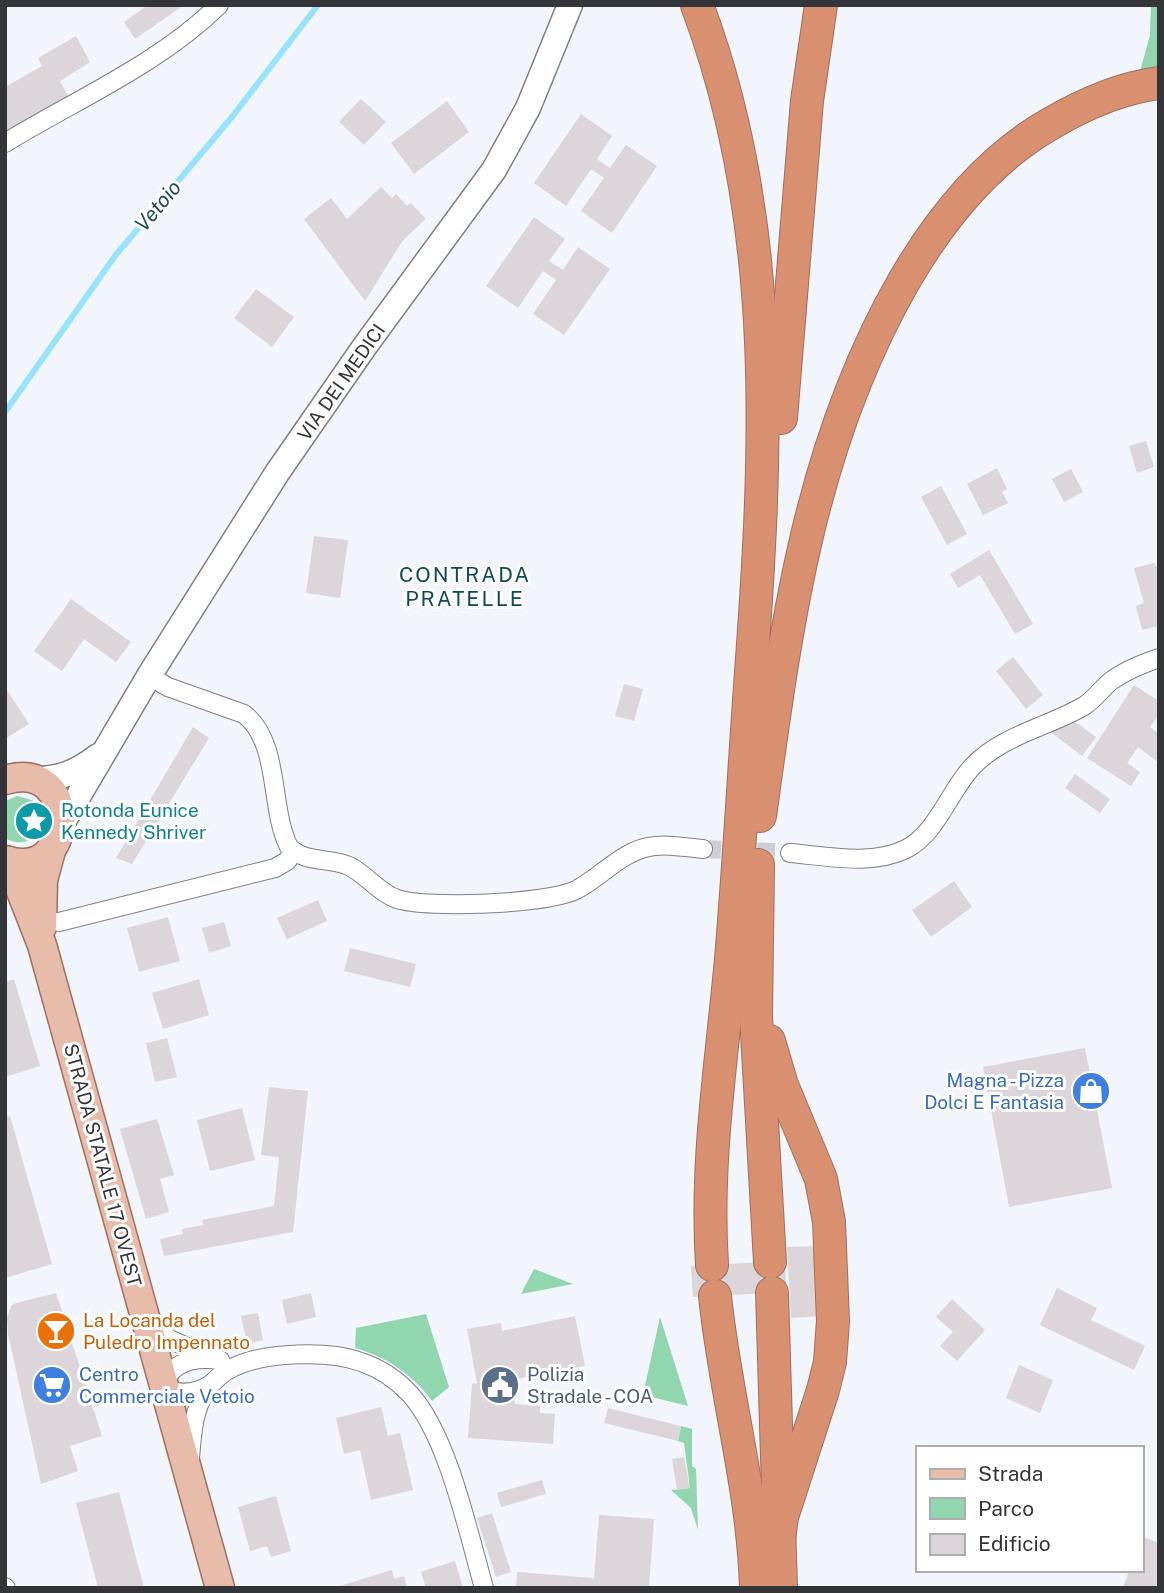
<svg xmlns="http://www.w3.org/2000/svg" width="1164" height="1593" viewBox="0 0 1164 1593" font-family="'Public Sans',sans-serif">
<rect width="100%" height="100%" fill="#f2f5fc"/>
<g fill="#91d6ae">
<polygon points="1151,5 1159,5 1159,71 1139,75 1150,35"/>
<path d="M17,796L32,800L42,813C44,835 25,850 5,838V801Z"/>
<polygon points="534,1269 573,1284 521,1294"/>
<path d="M426,1314L449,1387L432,1401C412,1374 387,1357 355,1348L356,1328Z"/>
<polygon points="660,1317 688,1406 643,1395"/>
<polygon points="681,1426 692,1429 692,1466 696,1469 698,1530 691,1508 671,1490 690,1488 684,1443 678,1441"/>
</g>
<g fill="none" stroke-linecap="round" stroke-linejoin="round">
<polyline stroke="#98e3fc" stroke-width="6" points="5,412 115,256 232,117 318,5"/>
</g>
<g fill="#dcd5da">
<polygon points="148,5 184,5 135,39 124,22"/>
<polygon points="76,36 90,62 60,81 68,96 5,131 5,87 42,66 38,58"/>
<polygon points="361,99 386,122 364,145 339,122"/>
<polygon points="447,101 469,132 414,174 391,143"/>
<polygon points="581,114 612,136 597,159 610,168 626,145 657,166 612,233 581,211 604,178 591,169 566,206 534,183"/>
<polygon points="381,187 392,198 396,194 407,206 411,203 426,219 403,240 365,301 304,219 331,198 347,219"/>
<polygon points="534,217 565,239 549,261 563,270 578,247 610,269 564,335 533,314 556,280 543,271 518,308 486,286"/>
<polygon points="256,289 294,317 272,347 234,318"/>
<polygon points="1146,441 1154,467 1137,473 1129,446"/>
<polygon points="997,468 1007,489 1002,492 1008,503 983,515 967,484"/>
<polygon points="1071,469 1083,492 1064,502 1052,479"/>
<polygon points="941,486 967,534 947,545 921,497"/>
<polygon points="314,536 348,540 340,598 306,593"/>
<polygon points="989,550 1033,624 1015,634 980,575 958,588 950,574"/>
<polygon points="1154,563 1156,566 1159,566 1159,626 1142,630 1136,606 1144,603 1134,568"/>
<polygon points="71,599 131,642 116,662 84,639 62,671 34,651"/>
<polygon points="1013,657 1043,695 1026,709 996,671"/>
<polygon points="624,684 643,689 634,721 615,716"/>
<polygon points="1134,685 1159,701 1159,714 1150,727 1159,734 1159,763 1138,747 1127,763 1140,772 1131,786 1087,758"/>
<polygon points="5,687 29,724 5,739"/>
<polygon points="1070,718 1096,737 1082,756 1052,733 1060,722"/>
<polygon points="193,727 209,738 132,864 116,858"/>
<polygon points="1075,774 1110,799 1100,813 1065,788"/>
<polygon points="954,881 972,907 931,937 912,910"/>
<polygon points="318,900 327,921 287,939 277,918"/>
<polygon points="168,917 180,961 139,972 127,928"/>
<polygon points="224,922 231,946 209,953 202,928"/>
<polygon points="350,948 416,964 410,987 344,971"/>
<polygon points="14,979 40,1066 5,1077 5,982"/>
<polygon points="199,979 209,1015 163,1029 152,993"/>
<polygon points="167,1038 177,1077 155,1082 146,1043"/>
<polygon points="1085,1048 1112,1188 1009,1207 983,1067"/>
<polygon points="269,1087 308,1091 293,1232 164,1256 160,1239 183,1234 182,1229 203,1225 202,1220 274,1206 279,1157 261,1155"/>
<polygon points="242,1108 255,1160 210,1171 197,1120"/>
<polygon points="10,1116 52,1264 5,1278 5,1117"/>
<polygon points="157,1119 174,1175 160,1179 169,1212 146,1219 120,1129"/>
<polygon points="819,1246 820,1270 815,1270 816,1299 821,1316 791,1318 787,1247"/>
<polygon points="785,1261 786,1292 693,1297 691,1266"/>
<polygon points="1057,1288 1097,1308 1091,1320 1145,1346 1134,1370 1040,1325"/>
<polygon points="56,1293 102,1436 70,1446 78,1471 41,1484 8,1334 7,1318 11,1306 16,1303"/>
<polygon points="311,1293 316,1317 287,1324 282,1300"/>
<polygon points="952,1299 985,1330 957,1361 940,1346 953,1332 936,1317"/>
<polygon points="258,1313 263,1340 247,1344 241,1316"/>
<polygon points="575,1316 585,1366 510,1380 515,1404 540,1406 540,1413 555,1414 553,1444 468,1438 472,1384 477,1383 467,1329 501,1323 502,1331"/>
<polygon points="1019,1365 1053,1380 1040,1413 1006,1398"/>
<polygon points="381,1407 388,1436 400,1433 413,1490 371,1500 360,1450 344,1454 336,1418"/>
<polygon points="608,1408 681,1426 678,1441 604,1423"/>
<polygon points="684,1457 690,1488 677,1490 672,1459"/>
<polygon points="542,1480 546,1494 501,1507 497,1493"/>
<polygon points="119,1492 144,1588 98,1588 76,1503"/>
<polygon points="276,1496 291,1551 271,1557 267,1546 250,1551 238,1507"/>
<polygon points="492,1513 511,1572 496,1577 477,1518"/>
<polygon points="599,1515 654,1519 649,1588 516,1588 517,1572 594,1578"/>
<polygon points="1141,1536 1159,1543 1159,1588 1123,1588 1129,1570 1141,1570"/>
<polygon points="455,1561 463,1588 426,1588 421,1572"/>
<polygon points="392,1570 394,1579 404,1576 407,1588 333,1588"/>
</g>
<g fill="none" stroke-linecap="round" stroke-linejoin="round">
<polyline stroke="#cccfd5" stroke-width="18" stroke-dasharray="18 9" stroke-linecap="butt" points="703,849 790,853"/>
<g stroke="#7e8087" stroke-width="20">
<g id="street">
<path d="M5,143C77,99 159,64 219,5"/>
<path d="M149,676L168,687L244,714C281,743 269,808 289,847C306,864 330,857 349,866C367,875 378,892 397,899C428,909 547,904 576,890C599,878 619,855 644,848C663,843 684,847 703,849"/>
<path d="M790,853C826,856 872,866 906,849C937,833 949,792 972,767C1002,735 1048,727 1084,706C1095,699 1101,689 1111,681C1126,670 1142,664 1159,658"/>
<polyline points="59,922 275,868 287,861 294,852"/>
<polyline points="148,1320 169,1339 207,1356"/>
<path d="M211,1384C196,1394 179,1395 163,1388C169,1361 196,1357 220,1360"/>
<path d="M190,1458C192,1436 193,1410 206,1391C213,1381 223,1372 234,1367C265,1352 329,1350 361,1362C379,1368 397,1380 410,1394C448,1436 468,1532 484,1588"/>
<polyline points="5,1587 6,1588"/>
</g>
</g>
<g stroke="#7e8087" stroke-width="27">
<g id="secondary">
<path d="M32,779C59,780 77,772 98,756"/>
<polyline points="62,824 149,676 277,473 365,346 494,170 528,108 570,5"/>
</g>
</g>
<g stroke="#9f705d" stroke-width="31">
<g id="primary">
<path d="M5,780C80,757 78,884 5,860"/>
<polyline points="9,861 42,945 220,1588"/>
<polyline points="42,927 43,880 52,847"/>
</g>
</g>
<g stroke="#9f705d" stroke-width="34">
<g id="highway">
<path d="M697,5C780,225 767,456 750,686C744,773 739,860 732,947C723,1055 705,1156 712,1265"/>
<polyline points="781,418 807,101 821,5"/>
<path d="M760,816C786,629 808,448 904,281C940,219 987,160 1050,124C1084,104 1120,88 1159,83"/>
<polyline points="758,865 756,1016 770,1262"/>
<polyline points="769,1041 782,1085 821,1179 829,1222 833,1321 830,1362 823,1390 782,1517 778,1547"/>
<polyline points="772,1293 781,1588"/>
<path d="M715,1296C725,1394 753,1488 756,1588"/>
</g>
</g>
<use href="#street" stroke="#fff" stroke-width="18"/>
<use href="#secondary" stroke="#fff" stroke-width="24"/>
<use href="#primary" stroke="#e8bcaa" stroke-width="28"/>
<use href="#highway" stroke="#d89071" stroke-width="32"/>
</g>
<defs>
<g id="sight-disc" transform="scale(2.0125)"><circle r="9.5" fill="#0f9aa8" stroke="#fff"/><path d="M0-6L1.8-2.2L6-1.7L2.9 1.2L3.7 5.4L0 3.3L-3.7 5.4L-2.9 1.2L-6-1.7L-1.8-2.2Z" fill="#fff"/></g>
<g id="shop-disc" transform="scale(2.0125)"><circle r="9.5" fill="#3f7fe0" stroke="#fff"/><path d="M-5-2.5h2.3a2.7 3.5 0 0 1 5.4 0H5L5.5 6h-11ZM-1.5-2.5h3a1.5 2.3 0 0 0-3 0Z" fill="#fff"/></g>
<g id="bar-disc" transform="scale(2.0125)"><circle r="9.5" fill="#e8710a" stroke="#fff"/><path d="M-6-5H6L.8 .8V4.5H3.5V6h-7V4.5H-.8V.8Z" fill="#fff"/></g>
<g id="supermarket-disc" transform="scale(2.0125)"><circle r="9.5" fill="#3f7fe0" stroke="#fff"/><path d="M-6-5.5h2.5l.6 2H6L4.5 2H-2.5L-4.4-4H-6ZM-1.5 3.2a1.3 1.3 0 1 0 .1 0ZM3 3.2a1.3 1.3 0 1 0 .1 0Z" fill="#fff"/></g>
<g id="civic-disc" transform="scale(2.0125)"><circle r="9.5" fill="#5c6f8a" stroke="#fff"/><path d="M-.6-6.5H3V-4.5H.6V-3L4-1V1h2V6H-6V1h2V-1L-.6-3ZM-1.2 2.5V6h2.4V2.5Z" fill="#fff"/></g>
</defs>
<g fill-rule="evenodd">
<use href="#sight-disc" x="34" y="821"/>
<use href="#shop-disc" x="1091" y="1091"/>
<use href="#bar-disc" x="56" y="1331"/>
<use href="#supermarket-disc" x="52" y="1385"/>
<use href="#civic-disc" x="500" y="1385"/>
</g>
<g text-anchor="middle" stroke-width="6" stroke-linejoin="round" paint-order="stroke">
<g font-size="19" fill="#343538" stroke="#fff">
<text transform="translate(341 382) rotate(-55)" y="7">VIA DEI MEDICI</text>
<text transform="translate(103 1165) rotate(75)" y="7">STRADA STATALE 17 OVEST</text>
</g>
<g font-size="19" fill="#0d838f" stroke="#fff" text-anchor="start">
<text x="61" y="817">Rotonda Eunice<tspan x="61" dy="22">Kennedy Shriver</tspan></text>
</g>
<g font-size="19" fill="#366cbe" stroke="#fff" text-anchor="end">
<text x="1064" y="1087">Magna - Pizza<tspan x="1064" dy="22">Dolci E Fantasia</tspan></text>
<text x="79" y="1381" text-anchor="start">Centro<tspan x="79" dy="22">Commerciale Vetoio</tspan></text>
</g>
<g font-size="19" fill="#c56008" stroke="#fff" text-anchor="start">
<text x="83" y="1327">La Locanda del<tspan x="83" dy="22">Puledro Impennato</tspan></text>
</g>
<g font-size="19" fill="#4e5e75" stroke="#fff" text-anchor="start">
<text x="527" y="1381">Polizia<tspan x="527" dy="22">Stradale - COA</tspan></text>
</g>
<g font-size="21" font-style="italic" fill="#204b59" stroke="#fff">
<text transform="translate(158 206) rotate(-50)" y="7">Vetoio</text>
</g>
<g font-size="21" letter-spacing="2" fill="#0d4a53" stroke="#fff">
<text x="465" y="582">CONTRADA<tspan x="465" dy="24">PRATELLE</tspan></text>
</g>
</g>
<rect width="1164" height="1593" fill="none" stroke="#343538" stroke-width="14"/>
<rect x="916" y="1446" width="228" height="126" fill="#ffffff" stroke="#aeaeaf" stroke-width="2"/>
<rect x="930" y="1469" width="35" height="10" fill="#e8bcaa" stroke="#aeaeaf" stroke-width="2"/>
<text x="978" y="1481" font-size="21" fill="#343538">Strada</text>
<rect x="930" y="1498" width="35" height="21" fill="#91d6ae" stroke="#aeaeaf" stroke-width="2"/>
<text x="978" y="1516" font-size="21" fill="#343538">Parco</text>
<rect x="930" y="1534" width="35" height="21" fill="#dcd5da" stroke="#aeaeaf" stroke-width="2"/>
<text x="978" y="1551" font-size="21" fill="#343538">Edificio</text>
</svg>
